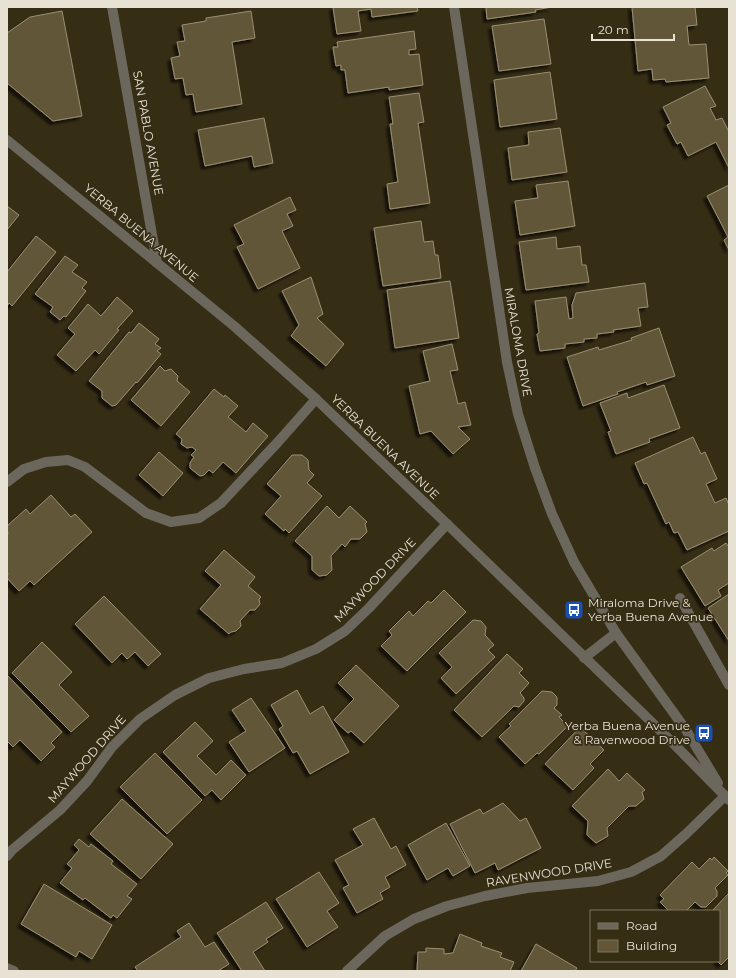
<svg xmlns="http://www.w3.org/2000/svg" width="736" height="978" viewBox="0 0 736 978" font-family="Montserrat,sans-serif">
<defs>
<filter id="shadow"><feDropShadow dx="-3.5" dy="3.5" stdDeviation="1" flood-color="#0009"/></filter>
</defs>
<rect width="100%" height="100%" fill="#362d15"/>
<g fill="#625637" stroke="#9a8f74" filter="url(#shadow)">
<polygon points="333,7 417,7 418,11 372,17 371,9 358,11 361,31 337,34"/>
<polygon points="486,7 552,7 535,10 536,12 487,19"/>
<polygon points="632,7 695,7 697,25 687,26 689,45 706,44 709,78 666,82 665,79 653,80 652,69 638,71"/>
<polygon points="62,11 82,116 53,121 7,83 7,33 30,17"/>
<polygon points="251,11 255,38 232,42 242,104 196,112 193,94 186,95 183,78 175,79 171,58 180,56 177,42 185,41 182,25 206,21 206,18"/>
<polygon points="544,19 551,64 499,71 492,26"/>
<polygon points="414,31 416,49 409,50 409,55 419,54 423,85 389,90 389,87 348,93 345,70 341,70 341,65 336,66 333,47 338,47 337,42"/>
<polygon points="550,72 557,119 500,127 494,80"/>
<polygon points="705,86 716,106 710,108 716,120 722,118 729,132 729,168 716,142 688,156 681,142 677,144 667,125 671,123 663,107"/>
<polygon points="419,93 424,122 418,123 430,203 390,209 387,184 398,182 390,124 393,124 389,97"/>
<polygon points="264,118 273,163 254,167 252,156 205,166 198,130"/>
<polygon points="560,128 567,172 512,180 508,148 529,145 528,132"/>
<polygon points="568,181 575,226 520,235 515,201 538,198 536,185"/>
<polygon points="729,185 729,250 724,240 728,237 707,196"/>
<polygon points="290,197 296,210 287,214 293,226 282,231 300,268 258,289 237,247 244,244 234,225"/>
<polygon points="7,206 19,215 7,230"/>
<polygon points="421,221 424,242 433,241 435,255 438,255 441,278 383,286 374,228"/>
<polygon points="36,236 56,252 12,306 9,303 7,306 7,272"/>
<polygon points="556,237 557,249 580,246 582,265 586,265 589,282 526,290 519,242"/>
<polygon points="65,256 78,265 72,272 87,282 82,288 86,291 66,317 64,316 60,320 50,312 53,307 35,294"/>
<polygon points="311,277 323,314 317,318 344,344 326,366 291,336 299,325 282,291"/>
<polygon points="450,281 459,338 395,348 387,290"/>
<polygon points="645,283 648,307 638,308 641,326 613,330 614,332 597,334 597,338 584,339 584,342 565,344 565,348 540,351 537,334 539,333 535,301 566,297 569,319 573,318 572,305 576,293"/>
<polygon points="117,297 133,311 117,329 119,330 99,354 95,350 76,371 57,355 75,334 68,328 88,304 101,316"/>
<polygon points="139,323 159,339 155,344 161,348 157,351 161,354 137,383 136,382 116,405 112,406 102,398 102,391 89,381 129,332 131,333"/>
<polygon points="659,328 675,376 647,385 646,382 617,392 618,394 583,406 567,357 598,347 599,350 632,340 631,338"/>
<polygon points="452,344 458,370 450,371 458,404 465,402 471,425 458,427 470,439 453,454 431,431 420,434 409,386 430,381 423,351"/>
<polygon points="160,366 165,371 171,369 178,376 177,381 190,392 161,426 131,400"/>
<polygon points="664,385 680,428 649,439 650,442 616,454 608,432 611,431 600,403 627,393 628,398"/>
<polygon points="214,389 224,397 225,395 238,406 228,417 246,432 253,423 268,436 236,473 223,462 213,473 209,470 204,475 200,476 190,468 190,463 194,457 191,455 196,450 192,447 187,448 181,444 182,439 176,434"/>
<polygon points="693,437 701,454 705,452 717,479 706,484 715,503 726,498 729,505 729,531 687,550 678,532 674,533 669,522 666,524 647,483 644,484 635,463"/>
<polygon points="159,452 183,473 163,496 139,475"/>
<polygon points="292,455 302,455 308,460 309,470 314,475 307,483 322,496 289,533 285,529 284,531 265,514 281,496 267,484"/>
<polygon points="51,495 71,517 75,514 92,532 34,585 30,581 19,591 7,578 8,573 7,572 7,535 8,534 7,526 26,509 30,514"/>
<polygon points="327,506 339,518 350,506 367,522 365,524 367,532 360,539 351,539 345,547 342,544 331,556 332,570 327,575 319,576 312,570 312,556 295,541"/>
<polygon points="726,543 728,546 729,545 729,583 718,590 721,596 705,606 681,567 712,548 714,551"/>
<polygon points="224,550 255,577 248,586 261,597 259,599 260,604 255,610 250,610 240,621 241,626 236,631 231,632 229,634 200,609 221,585 205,571"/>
<polygon points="444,590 466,612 407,671 381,646 392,635 389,631 409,611 413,616 428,601 431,603"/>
<polygon points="729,594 729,641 708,608"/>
<polygon points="104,596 161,654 148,666 135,652 127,659 122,653 112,663 75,624"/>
<polygon points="473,620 481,621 486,627 485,635 494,645 488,650 495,657 456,694 441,678 452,667 439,653"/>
<polygon points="42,642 72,672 59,685 89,716 71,732 12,673"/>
<polygon points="507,654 523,669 519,673 529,683 520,693 524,698 524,701 519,707 514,706 482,737 454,710"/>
<polygon points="356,665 399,706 364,743 351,731 348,733 334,720 354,699 338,683"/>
<polygon points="7,675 62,732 51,743 55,747 41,761 20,740 13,747 7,741"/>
<polygon points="297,690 310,714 323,706 349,752 310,774 297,751 293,753 279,729 283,726 271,705"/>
<polygon points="542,691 552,692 557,697 557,705 554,708 562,715 559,717 568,726 539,754 537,753 525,764 499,737 511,726 509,724"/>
<polygon points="251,698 285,748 249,772 229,742 246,731 232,710"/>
<polygon points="195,722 213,741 197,756 216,775 231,760 246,775 221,800 212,790 205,796 163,752"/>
<polygon points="580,727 604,750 590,764 594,768 573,790 545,764"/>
<polygon points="155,753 202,800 167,834 120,787"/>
<polygon points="608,769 619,781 627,773 645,790 642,792 644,799 636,806 629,806 607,828 608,836 596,843 587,835 588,821 572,806"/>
<polygon points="122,799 173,844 141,879 90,834"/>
<polygon points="503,803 520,821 526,818 541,848 498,870 495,863 475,873 450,824 480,809 483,814"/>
<polygon points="374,818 391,849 396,846 406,865 385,877 390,887 380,893 383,899 357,913 343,888 349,885 335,860 363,845 353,829"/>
<polygon points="446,823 470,866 453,876 448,868 427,880 408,845"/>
<polygon points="79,839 89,847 91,844 113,861 111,864 137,884 127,896 132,899 117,918 113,915 111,918 85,898 83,900 60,883 72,868 67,864 79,850 74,845"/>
<polygon points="714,857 728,871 726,873 728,875 715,888 717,891 717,896 706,907 701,907 695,902 686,911 669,911 660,902 664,899 660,895 692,862 699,869 710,858 712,860"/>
<polygon points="319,872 339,903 327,911 338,927 307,947 276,899"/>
<polygon points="44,884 112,925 92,959 79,951 76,957 21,924"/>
<polygon points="729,893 729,957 721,965 717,961 719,961 719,911 712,911"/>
<polygon points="266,902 283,928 266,939 268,942 253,952 265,971 242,971 217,933"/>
<polygon points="189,923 205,947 214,942 229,964 218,971 138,971 135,967 181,937 177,931"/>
<polygon points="460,934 482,943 481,946 502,953 500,957 514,962 510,971 417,971 418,952 426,952 426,948 444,949 444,954 453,953"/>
<polygon points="536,944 577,968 575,971 521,971"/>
</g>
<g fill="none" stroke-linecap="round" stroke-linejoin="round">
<g stroke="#6c675c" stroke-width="10">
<polyline points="7,482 24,469 46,462 68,460 85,467 146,513 171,522 199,518 221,503 278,442 316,399"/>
<polyline points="680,598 729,685"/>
</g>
<g stroke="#6c675c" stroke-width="10">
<polyline points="112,7 157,263"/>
<polyline points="7,856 12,850 60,810 87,781 112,747 140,719 175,695 209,678 244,669 282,663 316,649 345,631 369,608 447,524"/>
<polyline points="7,968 14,971"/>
<polyline points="347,971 385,936 414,919 447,906 485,896 527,888 598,881 631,872 661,856 686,834 725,796"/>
</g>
<g stroke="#6c675c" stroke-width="10">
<polyline points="454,7 507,362 518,414 535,468 552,514 574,562 616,633 686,730 718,783"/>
<polyline points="7,140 234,326 316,399 447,524 669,739 729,800"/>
<polyline points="584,658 616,633"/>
</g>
</g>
<defs>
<g id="bus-square" transform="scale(1)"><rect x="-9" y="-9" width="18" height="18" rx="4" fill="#1a4fb4" stroke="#362d15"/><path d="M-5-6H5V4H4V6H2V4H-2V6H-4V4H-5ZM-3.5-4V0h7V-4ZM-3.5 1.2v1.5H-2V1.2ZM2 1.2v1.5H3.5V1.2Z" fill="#fff"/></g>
</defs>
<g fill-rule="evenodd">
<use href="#bus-square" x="574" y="610"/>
<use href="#bus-square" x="704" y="733"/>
</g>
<g text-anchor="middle" stroke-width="3.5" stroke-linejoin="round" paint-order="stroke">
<g font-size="12" fill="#e8e2d4" stroke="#362d15">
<text transform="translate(148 133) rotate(80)" y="4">SAN PABLO AVENUE</text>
<text transform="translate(141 233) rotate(40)" y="4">YERBA BUENA AVENUE</text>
<text transform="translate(518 342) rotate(80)" y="4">MIRALOMA DRIVE</text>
<text transform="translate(385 447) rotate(44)" y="4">YERBA BUENA AVENUE</text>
<text transform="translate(375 580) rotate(-46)" y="4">MAYWOOD DRIVE</text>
<text transform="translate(87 759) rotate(-49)" y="4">MAYWOOD DRIVE</text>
<text transform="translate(549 873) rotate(-9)" y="4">RAVENWOOD DRIVE</text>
</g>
<g font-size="12" fill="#e8e2d4" stroke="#362d15" text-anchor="start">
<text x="588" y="607">Miraloma Drive &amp;<tspan x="588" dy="14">Yerba Buena Avenue</tspan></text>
<text x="690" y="730" text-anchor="end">Yerba Buena Avenue<tspan x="690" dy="14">&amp; Ravenwood Drive</tspan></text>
</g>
</g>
<rect width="736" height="978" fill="none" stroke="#e8e2d4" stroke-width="16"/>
<rect x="590" y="910" width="130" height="52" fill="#362d15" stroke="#7d7561"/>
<rect x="598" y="923" width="20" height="6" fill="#6c675c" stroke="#7d7561"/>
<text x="626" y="930" font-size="12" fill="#e8e2d4">Road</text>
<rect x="598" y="940" width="20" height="12" fill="#625637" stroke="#7d7561"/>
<text x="626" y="950" font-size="12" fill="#e8e2d4">Building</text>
<path d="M592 34v6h82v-6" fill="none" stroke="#e8e2d4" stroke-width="2"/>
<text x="598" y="34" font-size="12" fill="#e8e2d4" stroke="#362d15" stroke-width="3" paint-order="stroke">20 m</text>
</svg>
